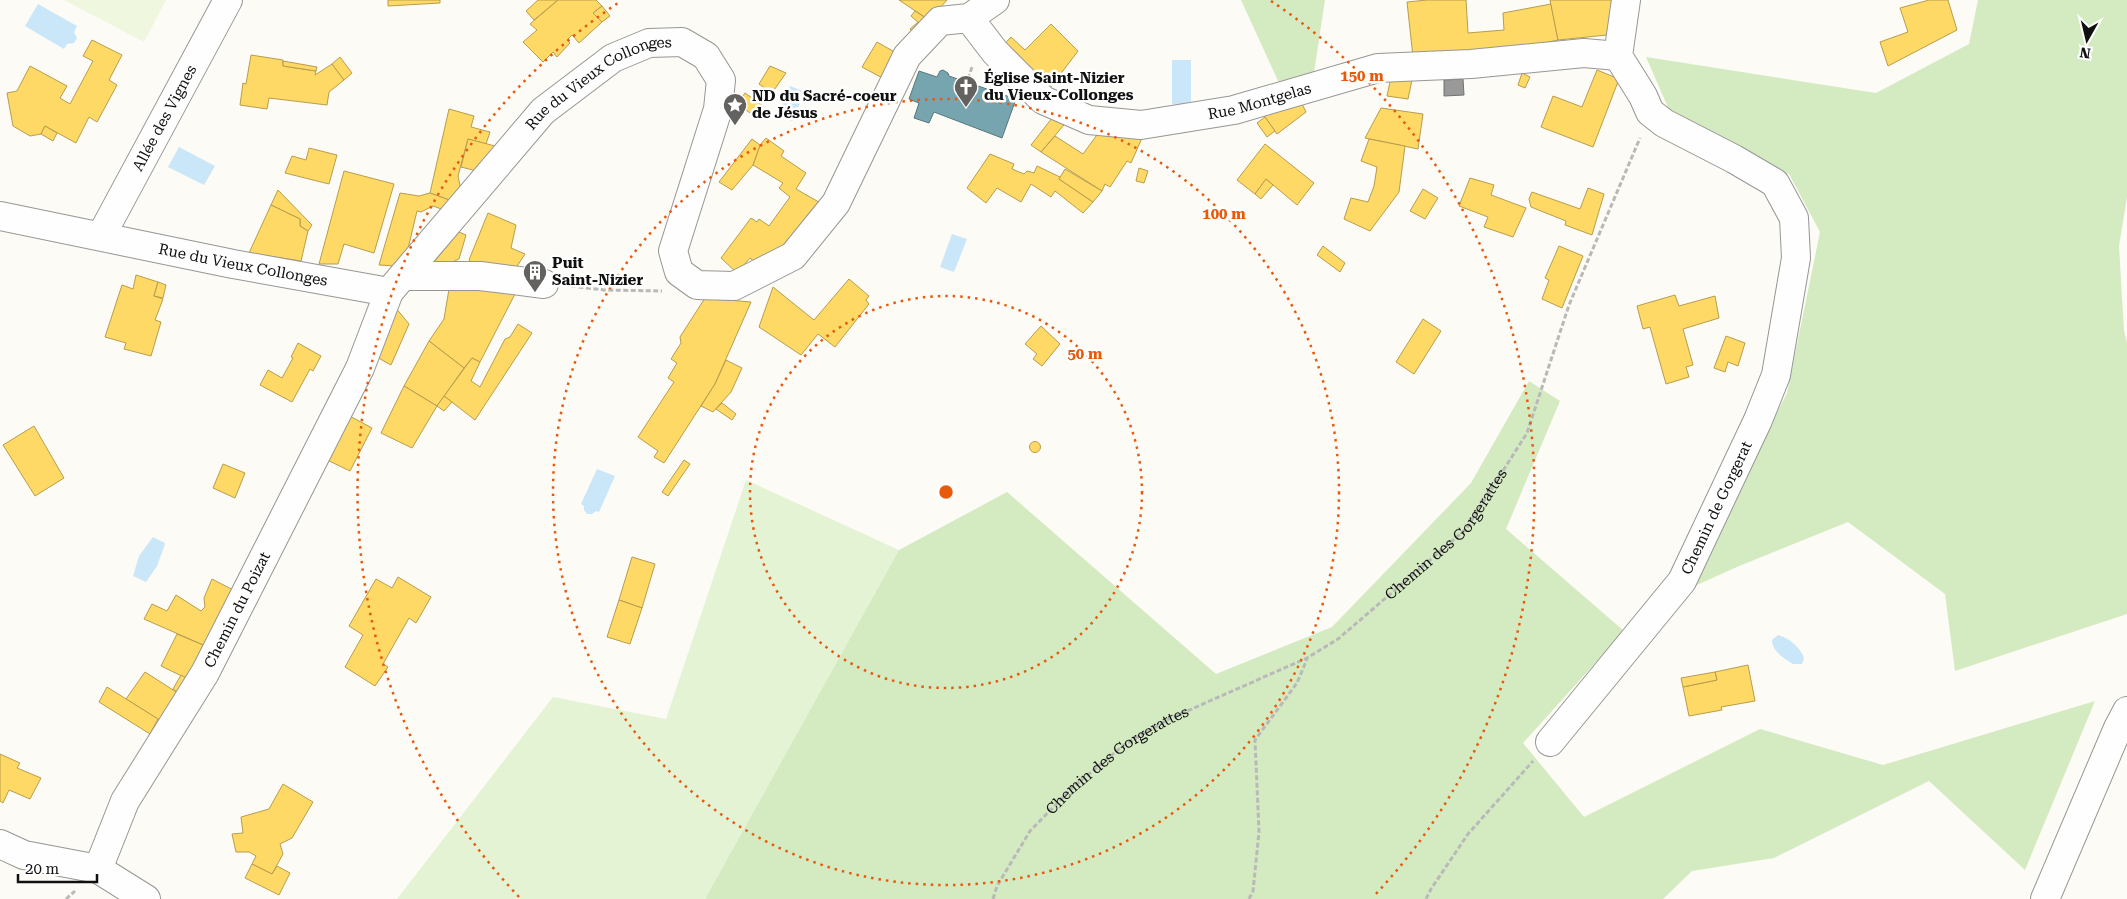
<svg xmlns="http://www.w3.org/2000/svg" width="2127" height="899" viewBox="0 0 2127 899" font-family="'Roboto Serif',serif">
<rect width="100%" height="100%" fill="#fcfbf6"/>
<polygon fill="#e5f3d5" points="746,480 899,550 705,899 397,899 553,697 666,719"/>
<g fill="#d4ebc2">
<polygon points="1241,0 1325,0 1314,72 1279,83"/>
<polygon points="1978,0 2127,0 2127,197 2119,246 2124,331 2127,342 2127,614 1955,671 1945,594 1848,522 1739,566 1686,590 1787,393 1820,232 1789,174 1670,112 1646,57 1876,93 1969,44"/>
<polygon points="1529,381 1560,401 1506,529 1624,631 1523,743 1584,817 1760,729 1883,765 2095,701 2025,870 1929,781 1774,858 1692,871 1663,899 705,899 899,550 1007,492 1216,674 1332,627 1471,483"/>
</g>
<polygon fill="#eff7df" points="64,0 166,0 144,42"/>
<g fill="#cae6f9">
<polygon points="38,4 77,26 74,32 77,38 74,43 67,44 64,49 25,26"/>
<rect x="1172" y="60" width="19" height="44"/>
<polygon points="790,86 805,92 792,121 777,114"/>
<polygon points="179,147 215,166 204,185 168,167"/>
<polygon points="952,234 967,239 954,272 940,267"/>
<polygon points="597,469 615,476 599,512 596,511 592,514 587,514 584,510 584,506 581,504"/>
<polygon points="153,537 165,543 164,547 157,566 146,582 133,576 139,556"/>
<path d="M1778,635C1789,638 1800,647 1804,658L1802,664H1793C1784,659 1772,651 1772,640Z"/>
</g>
<g fill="#ffd966" stroke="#b79d4c">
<polygon points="388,0 440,0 440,3 388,6"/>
<polygon points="538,0 558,0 534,20 526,11"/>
<polygon points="558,0 596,0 602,6 593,13 602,22 579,43 572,35 567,40 570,43 557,57 553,52 543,62 523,42 537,30 530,24"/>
<polygon points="899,0 947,0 929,20"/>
<polygon points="1427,0 1466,0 1468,33 1504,30 1503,13 1551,4 1558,40 1507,51 1413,57 1407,2"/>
<polygon points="1550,0 1613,0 1616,34 1558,40"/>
<polygon points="1929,0 1948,0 1957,30 1888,66 1880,42 1908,32 1900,8"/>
<polygon points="602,6 610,16 602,22 593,13"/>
<polygon points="915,11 929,20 916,35 910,29 918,22 911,16"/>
<polygon points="1051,24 1078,51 1047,92 1000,49 1011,37 1025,50"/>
<polygon points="92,40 122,55 109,80 117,85 97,122 89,117 76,143 45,126 41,134 30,136 13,126 7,93 17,91 30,66 67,86 60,98 70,104 93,61 83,56"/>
<polygon points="877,42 898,54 888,81 862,67"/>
<polygon points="251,55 283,60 283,66 316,71 315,75 332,64 344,80 329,92 327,105 269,98 267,109 240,105 243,83 246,84"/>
<polygon points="340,57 352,73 344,80 332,64"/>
<polygon points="283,61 317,67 316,71 283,66"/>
<polygon points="770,66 786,73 772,93 759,84"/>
<polygon points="1597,70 1619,79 1593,147 1541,127 1553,96 1582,107"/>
<polygon points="1522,73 1530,77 1525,88 1518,85"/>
<polygon points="1391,77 1412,80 1408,99 1387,96"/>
<polygon points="745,93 763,106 756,117 737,104"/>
<polygon points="1302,104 1306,112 1277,134 1262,113"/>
<polygon points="1381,108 1423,114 1418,149 1365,138"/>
<polygon points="449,109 474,116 471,127 490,132 486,144 468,139 458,176 461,190 452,201 430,193"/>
<polygon points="1056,113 1069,119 1041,152 1031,145"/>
<polygon points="1265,117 1275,131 1267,137 1257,123"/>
<polygon points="45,126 57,133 53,141 41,134"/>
<polygon points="1102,128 1142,138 1131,163 1127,161 1110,187 1105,184 1102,191 1041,152 1055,136 1083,154"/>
<polygon points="766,138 784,151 781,156 806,173 796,189 824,205 791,249 759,266 750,258 737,273 721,258 751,218 757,222 759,219 769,226 790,197 779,188 783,183 753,165 760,145"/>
<polygon points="468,139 499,147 477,171 461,167"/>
<polygon points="752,139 760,145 753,165 732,190 719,182"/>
<polygon points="1369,139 1405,146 1399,192 1370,231 1344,219 1351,198 1368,202 1374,186 1377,167 1361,161"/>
<polygon points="1265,144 1314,183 1297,205 1266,179 1255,194 1237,180"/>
<polygon points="309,148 337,155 329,184 285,173 292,156 306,160"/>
<polygon points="990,154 1014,164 1012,169 1024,174 1027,171 1034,173 1037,166 1060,177 1059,179 1093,202 1083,213 1055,191 1051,197 1031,184 1021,202 997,188 986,203 967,188"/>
<polygon points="1139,168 1148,171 1144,183 1136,181"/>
<polygon points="1065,169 1102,191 1093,202 1059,179"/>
<polygon points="344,171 394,184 374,253 344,244 338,264 319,264"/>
<polygon points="1470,178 1494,185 1491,195 1526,208 1513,237 1484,227 1488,217 1459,206"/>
<polygon points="1266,179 1273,185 1261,199 1255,194"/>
<polygon points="1588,188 1604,194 1592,235 1565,225 1566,221 1531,207 1529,199 1532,192 1580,209"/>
<polygon points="1423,189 1438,198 1425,219 1410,211"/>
<polygon points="278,190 312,225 308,231 300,226 300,219 271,205"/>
<polygon points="400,193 419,196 430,193 452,201 444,210 433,206 421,212 417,211 407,253 396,266 379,265"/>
<polygon points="271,205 300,219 300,226 308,231 301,261 249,253"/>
<polygon points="488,213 516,225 511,248 525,254 514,271 476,266 469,260"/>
<polygon points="459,232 466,235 459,259 448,264 433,263"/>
<polygon points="1323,246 1345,263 1340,272 1317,255"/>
<polygon points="1559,246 1583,256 1562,308 1542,299 1549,280 1545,278"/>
<polygon points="136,275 158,282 154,296 163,299 155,320 161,322 151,356 124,349 126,343 105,337 122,285 133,289"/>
<polygon points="849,279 869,296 866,300 869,304 835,347 818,334 801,355 759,327 773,287 814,320"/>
<polygon points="158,282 166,285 163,298 154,296"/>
<polygon points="450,283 516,292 480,362 472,358 464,368 429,341 444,319"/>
<polygon points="1675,295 1679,306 1715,296 1719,318 1683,329 1693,365 1686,367 1689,377 1666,384 1650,327 1643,329 1637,306"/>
<polygon points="705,298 751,302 715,384 664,463 654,457 658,451 638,437 674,382 668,378 677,363 671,359 681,343 680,337"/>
<polygon points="395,307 409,324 391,365 375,356"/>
<polygon points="1423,319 1441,331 1414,374 1396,362"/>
<polygon points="518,324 532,333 475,420 444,396 472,358 480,362 471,381 480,387 505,339 510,337"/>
<polygon points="1041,326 1060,344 1042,366 1033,359 1037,354 1025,344"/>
<polygon points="1726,336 1745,343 1738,366 1728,362 1725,372 1714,368"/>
<polygon points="429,341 464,368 437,406 404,386"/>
<polygon points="298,343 321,356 313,371 310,369 292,402 260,385 268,370 282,378 293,358 291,357"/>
<polygon points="726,360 742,368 731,392 713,412 701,406 715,384"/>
<polygon points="404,386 437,406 412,448 381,433"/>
<polygon points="444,396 452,402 444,411 437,406"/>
<polygon points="722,403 736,414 732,420 716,409"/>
<polygon points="346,414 372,428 350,471 323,458"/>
<polygon points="34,426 64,478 35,496 3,445"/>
<circle cx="1035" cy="447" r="5.5"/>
<polygon points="684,460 690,464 668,496 662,492"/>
<polygon points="223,464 245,473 235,498 213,488"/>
<polygon points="632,557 655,564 642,608 619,600"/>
<polygon points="398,577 431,597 416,623 409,618 383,664 388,667 375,686 345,667 363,635 349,626 376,579 392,588"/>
<polygon points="212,579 239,593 210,648 144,619 152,604 167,611 176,595 201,611 205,607 204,598"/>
<polygon points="619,600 642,608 630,644 607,637"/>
<polygon points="177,634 210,648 190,680 161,666"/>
<polygon points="1748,665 1755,701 1721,707 1722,710 1689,716 1683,687 1717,680 1715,672"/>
<polygon points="145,672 181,695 164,723 126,699"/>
<polygon points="1715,672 1717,680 1683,687 1681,678"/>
<polygon points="181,675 190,680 181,695 173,689"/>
<polygon points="107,687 158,719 150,734 99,702"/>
<polygon points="0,754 20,763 17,768 41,778 30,799 9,790 3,803 0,801"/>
<polygon points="283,784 313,802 292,838 280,844 283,854 272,874 252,864 256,856 249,852 236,852 232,834 243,833 241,817 269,809"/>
<polygon points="252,864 272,874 277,866 290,873 279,895 245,878"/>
</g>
<polygon fill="#76a5af" stroke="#57787f" points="943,70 948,73 949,76 1016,99 1002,138 934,112 929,123 914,118 919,103 909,99 919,71 937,77 940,71"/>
<polygon fill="#999" stroke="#707070" points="1463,79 1464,95 1444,96 1444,80"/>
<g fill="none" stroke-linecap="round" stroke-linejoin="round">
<g stroke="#969694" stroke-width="30">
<g id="minor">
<path id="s2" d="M969,18L995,52L1043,100L1089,120L1141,125L1234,110L1378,68L1471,64L1584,53L1618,56"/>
<path id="s3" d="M0,216L233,264L389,292"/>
<path id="s4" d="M101,236L228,0"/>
<polyline points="403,276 480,276 544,284"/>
<path id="s5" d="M1550,742L1682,581L1758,420L1776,375L1796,258L1794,218L1775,183L1734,159L1664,123L1650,112L1643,96L1618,56L1626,0"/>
<polyline points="0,844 24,855 98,869 146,899"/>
<path id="s6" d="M98,869L125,801L205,673L360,368L389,292L543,111L613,58L649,43L682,42L706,56L721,80L718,109L673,251L679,272L697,285L734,286L793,256L836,203L907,56L940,21L969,18L995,0"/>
<polyline points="2045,899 2118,728 2127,711"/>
</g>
</g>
<g stroke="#b9b9b8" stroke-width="3" stroke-dasharray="5 2.5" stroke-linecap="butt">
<polyline points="968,79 972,67"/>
<polyline points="571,286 604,290 662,291"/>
<polyline points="66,899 75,891"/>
<path id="s1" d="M993,899L997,886L1030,831L1072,788L1124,745L1169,719L1307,658L1338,639L1466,529L1527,433L1569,305L1640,138"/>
<polyline points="1249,899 1253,891 1259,832 1255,740 1297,683 1307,659"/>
<polyline points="1426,899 1431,889 1468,834 1533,761"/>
</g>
<use href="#minor" stroke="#fffefe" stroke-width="28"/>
</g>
<g fill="none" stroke="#e8590c" stroke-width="2.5" stroke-dasharray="2.5 5">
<circle cx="946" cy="492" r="196"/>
<circle cx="946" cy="492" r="393"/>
<path d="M519 897A589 589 0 0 1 621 1M1271 1A589 589 0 0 1 1373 897"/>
</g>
<defs>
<g id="church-pin" transform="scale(1.25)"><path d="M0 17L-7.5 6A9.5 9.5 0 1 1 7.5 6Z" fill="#636260" stroke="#fff"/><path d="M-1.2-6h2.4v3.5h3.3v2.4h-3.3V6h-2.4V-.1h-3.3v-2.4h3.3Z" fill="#fff"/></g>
<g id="sight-pin" transform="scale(1.25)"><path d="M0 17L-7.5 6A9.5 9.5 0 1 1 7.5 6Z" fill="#636260" stroke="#fff"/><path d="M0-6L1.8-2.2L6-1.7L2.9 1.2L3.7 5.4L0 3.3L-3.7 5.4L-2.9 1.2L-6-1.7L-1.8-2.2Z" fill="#fff"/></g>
<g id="building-pin" transform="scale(1.25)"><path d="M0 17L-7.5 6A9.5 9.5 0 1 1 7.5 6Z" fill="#636260" stroke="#fff"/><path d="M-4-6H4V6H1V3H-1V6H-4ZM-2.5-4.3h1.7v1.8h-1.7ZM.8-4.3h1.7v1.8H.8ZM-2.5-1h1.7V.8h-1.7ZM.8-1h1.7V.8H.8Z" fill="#fff"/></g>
</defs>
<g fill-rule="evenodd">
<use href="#church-pin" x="966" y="87"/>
<use href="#sight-pin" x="735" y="105"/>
<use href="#building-pin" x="535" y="272"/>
</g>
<g text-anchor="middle" stroke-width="5" stroke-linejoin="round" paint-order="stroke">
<g font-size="15" font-weight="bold" fill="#101010" stroke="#fff" text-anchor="start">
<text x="984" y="83">Église Saint-Nizier<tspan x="984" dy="17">du Vieux-Collonges</tspan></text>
<text x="752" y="101">ND du Sacré-coeur<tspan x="752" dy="17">de Jésus</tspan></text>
<text x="552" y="268">Puit<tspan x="552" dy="17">Saint-Nizier</tspan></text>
</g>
<g font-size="15" fill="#101010" stroke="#fff">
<text dy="5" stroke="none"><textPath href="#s6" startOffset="949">Rue du Vieux Collonges</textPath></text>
<text dy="5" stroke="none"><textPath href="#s2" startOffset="334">Rue Montgelas</textPath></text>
<text dy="5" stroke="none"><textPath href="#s4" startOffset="134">Allée des Vignes</textPath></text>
<text dy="5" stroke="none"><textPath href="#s3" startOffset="248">Rue du Vieux Collonges</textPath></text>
<text dy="5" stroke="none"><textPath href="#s5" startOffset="289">Chemin de Gorgerat</textPath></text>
<text dy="5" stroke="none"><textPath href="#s1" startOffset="596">Chemin des Gorgerattes</textPath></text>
<text dy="5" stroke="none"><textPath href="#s6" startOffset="295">Chemin du Poizat</textPath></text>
<text dy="5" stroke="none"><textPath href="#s1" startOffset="191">Chemin des Gorgerattes</textPath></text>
</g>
</g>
<circle cx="946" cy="492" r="8" fill="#e8590c" stroke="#fff" stroke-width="2.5"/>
<g font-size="15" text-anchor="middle" font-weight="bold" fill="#e8590c" stroke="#fff" stroke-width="5" stroke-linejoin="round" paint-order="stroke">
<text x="1362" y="81">150 m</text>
<text x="1224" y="219">100 m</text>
<text x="1085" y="359">50 m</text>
</g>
<g transform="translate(2087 40) rotate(188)" stroke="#ffffff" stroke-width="4" paint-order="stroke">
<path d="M0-4L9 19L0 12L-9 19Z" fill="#101010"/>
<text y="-8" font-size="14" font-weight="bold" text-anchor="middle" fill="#101010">N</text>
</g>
<path d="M18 874v8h79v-8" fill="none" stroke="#101010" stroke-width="2.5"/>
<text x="25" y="874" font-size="15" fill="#101010" stroke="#ffffff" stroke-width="4" paint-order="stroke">20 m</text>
</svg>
